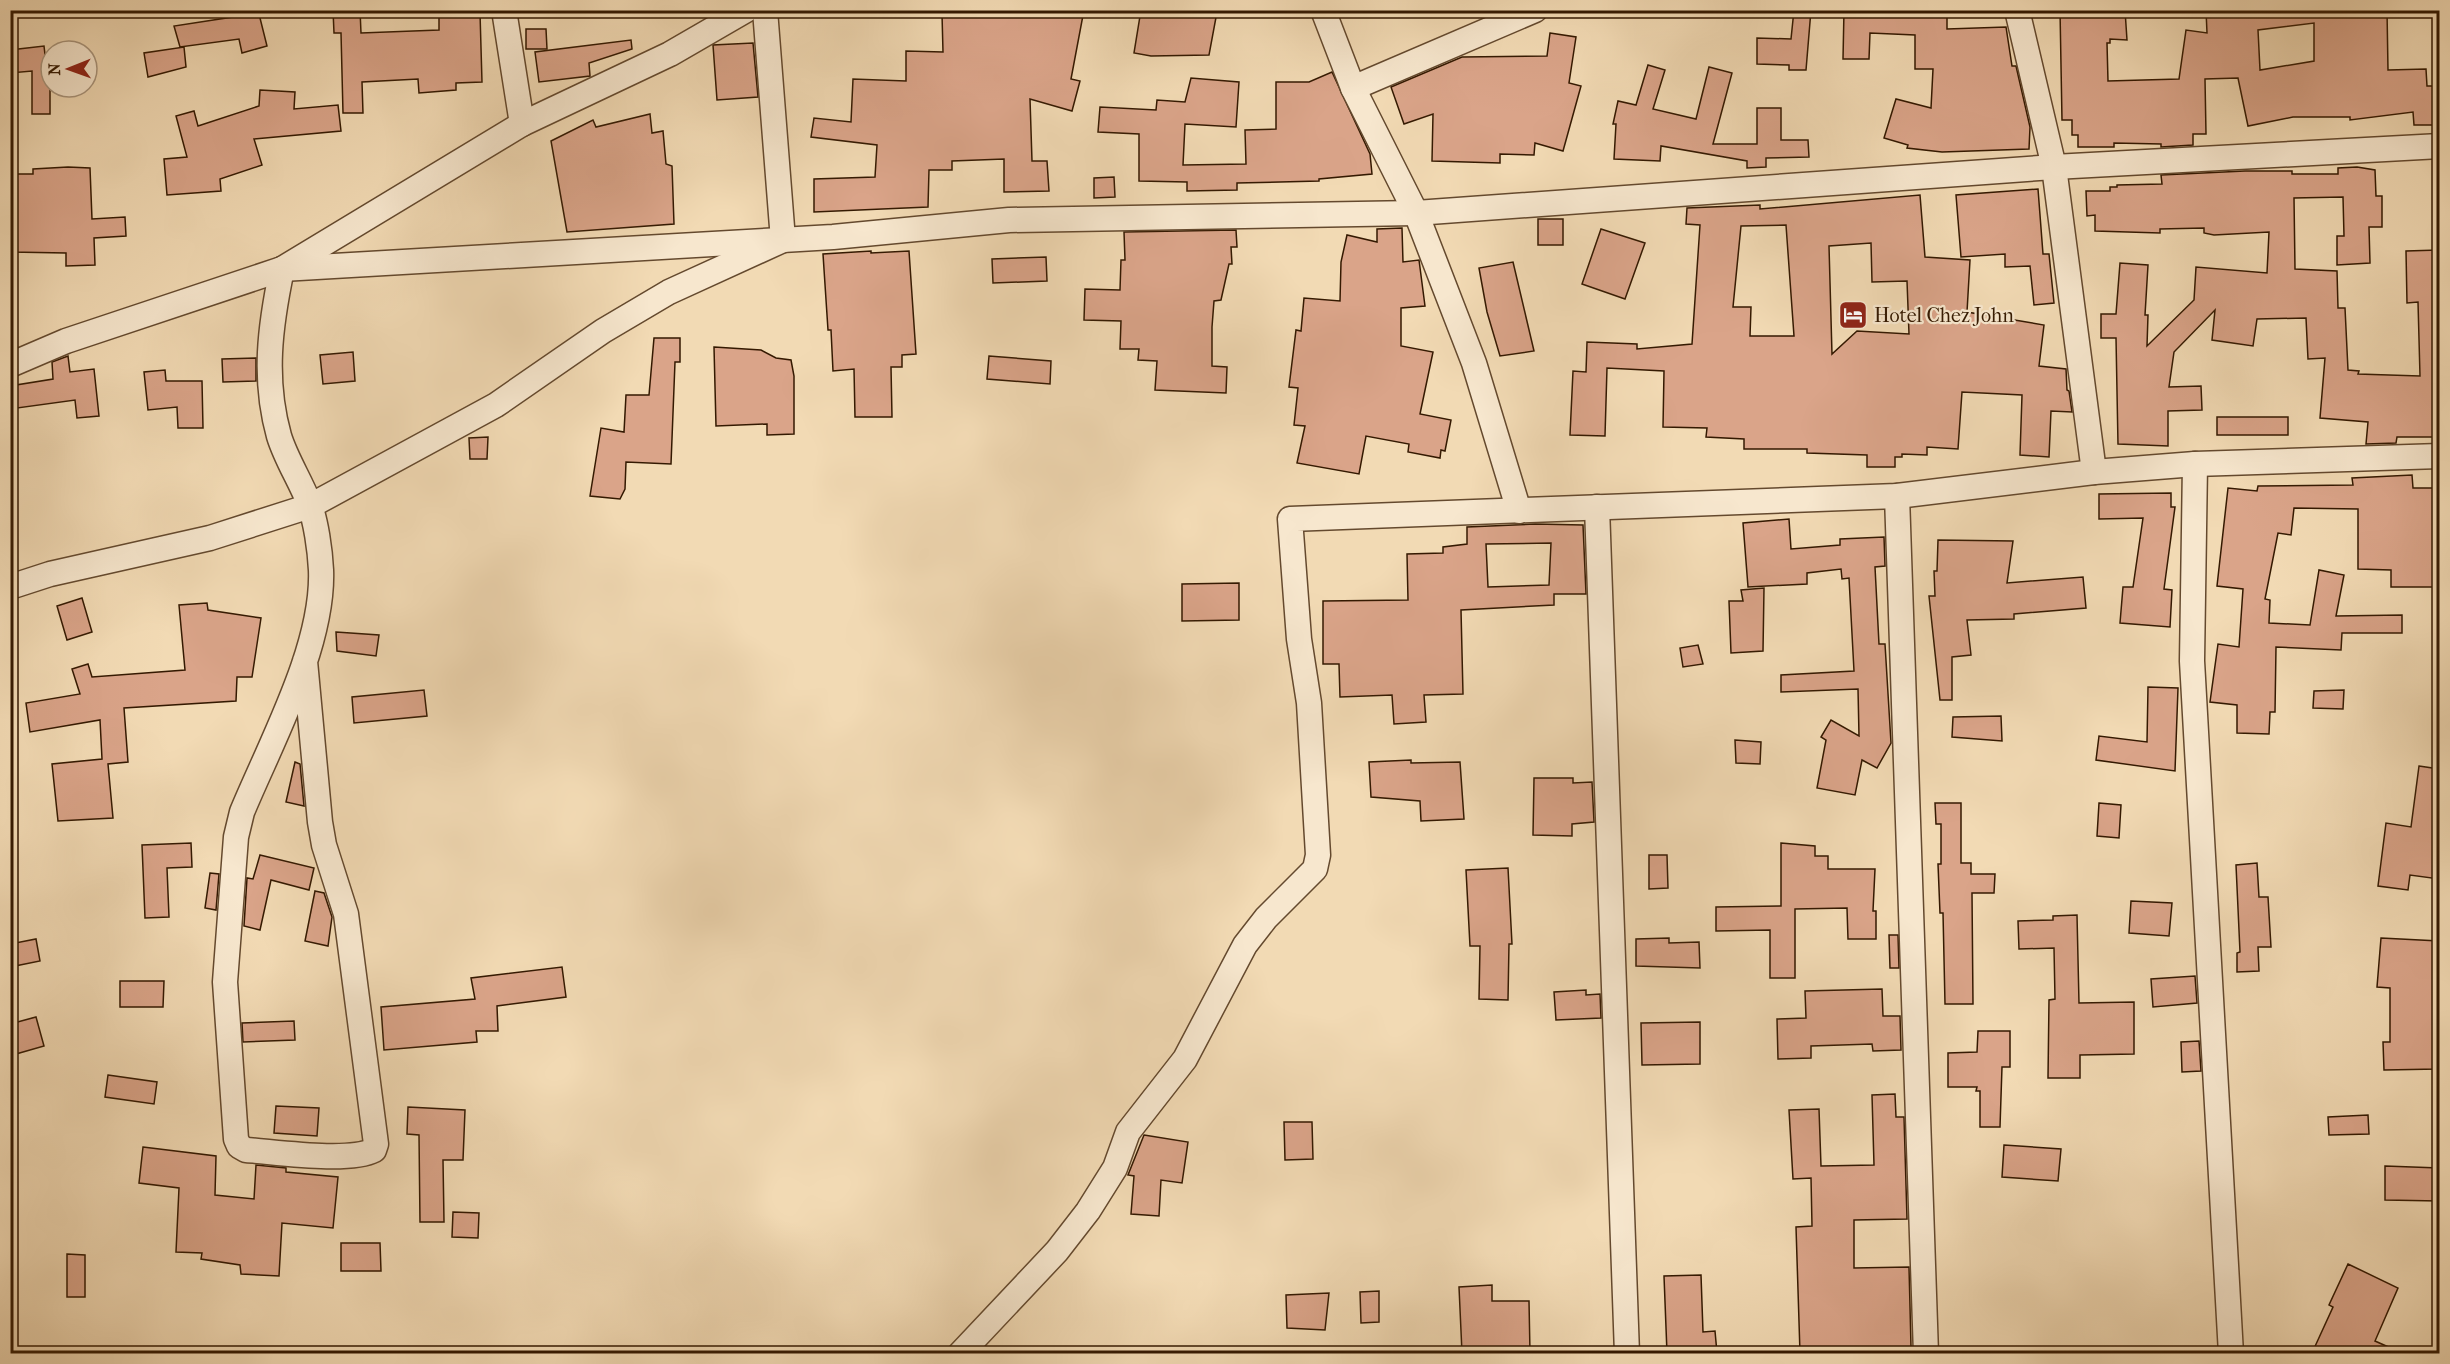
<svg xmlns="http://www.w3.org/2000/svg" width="2450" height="1364" viewBox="0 0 2450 1364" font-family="'IM FELL French Canon',serif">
<rect width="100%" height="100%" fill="#f2dab4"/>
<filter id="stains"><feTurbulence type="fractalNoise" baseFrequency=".00333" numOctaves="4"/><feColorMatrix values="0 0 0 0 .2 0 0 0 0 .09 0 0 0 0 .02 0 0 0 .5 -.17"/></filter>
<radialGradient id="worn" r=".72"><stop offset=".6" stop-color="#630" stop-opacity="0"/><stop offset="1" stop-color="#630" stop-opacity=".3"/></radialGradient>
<g fill="#daa489" stroke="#341901" stroke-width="1.5" fill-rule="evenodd">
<polygon points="238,10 258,10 267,46 242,53 239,39 180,47 174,26 239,16"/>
<polygon points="333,10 360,10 361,33 439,30 439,13 480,13 482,82 456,83 456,90 419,93 418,79 362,82 363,113 343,113 341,33 334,33"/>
<polygon points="1009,10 1084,10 1071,79 1080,81 1072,111 1030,99 1032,161 1047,161 1049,191 1004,192 1004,159 952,161 952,170 929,170 928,207 814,212 814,179 875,177 877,145 811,137 814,118 851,122 853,79 906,81 906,51 943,52 942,14 1009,13"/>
<polygon points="1141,10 1217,12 1209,55 1151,56 1134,53"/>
<polygon points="1794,10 1811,10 1806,70 1789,70 1789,65 1757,64 1757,38 1791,39"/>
<polygon points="1844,10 1947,14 1947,29 2006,27 2012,66 2016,66 2030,127 2029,149 1942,152 1907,148 1908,145 1884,138 1896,99 1931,108 1933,69 1915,69 1915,35 1870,33 1869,59 1843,59"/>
<path d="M2060,10H2125L2127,40L2110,39V43H2107L2108,81L2179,79L2186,30L2207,33L2206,10H2387L2388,70L2426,69L2427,86H2439V125H2414L2413,112L2350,120V117H2293L2248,126L2238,78L2205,79L2206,134H2193V145L2161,147V144L2114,143V147H2078V135H2072V120H2062ZM2314,23V61L2260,70L2258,30Z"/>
<polygon points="526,29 546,29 547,49 526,49"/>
<polygon points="1550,33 1576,37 1569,83 1581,86 1563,151 1535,143 1534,155 1500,154 1500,163 1432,161 1433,114 1404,124 1391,87 1462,57 1547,56"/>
<polygon points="631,40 632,49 589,63 590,76 539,82 535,52"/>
<polygon points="753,43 758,97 717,100 713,45"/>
<polygon points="44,46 46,63 50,63 50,114 32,114 32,71 10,73 10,50"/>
<polygon points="184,47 186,67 148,77 144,53"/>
<polygon points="1648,65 1665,70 1653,109 1696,119 1709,67 1732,73 1713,144 1757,144 1757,108 1781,108 1781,140 1808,140 1809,157 1766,158 1766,167 1747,168 1747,161 1661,146 1660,161 1614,159 1616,124 1613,124 1618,101 1636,105"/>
<polygon points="1332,72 1370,154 1372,174 1319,179 1319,181 1237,183 1237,190 1187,191 1187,182 1139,181 1139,134 1098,132 1100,107 1156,110 1157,100 1185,102 1191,78 1239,82 1236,127 1185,124 1183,165 1246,164 1245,130 1276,129 1276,82 1309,82"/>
<polygon points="260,90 295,92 294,109 338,105 341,131 254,139 262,165 220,179 221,191 167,195 164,159 187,157 176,116 194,111 198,126 259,106"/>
<polygon points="650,114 652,133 663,131 666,164 672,166 674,224 567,232 551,141 593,120 596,127"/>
<polygon points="68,167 90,168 92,219 125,217 126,236 94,238 95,265 66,266 66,253 10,252 10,174 33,174 33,169"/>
<polygon points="2357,167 2375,170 2376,196 2382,196 2382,227 2369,227 2370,263 2337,265 2337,236 2344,236 2343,197 2294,198 2295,269 2337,271 2338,308 2345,308 2348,370 2359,371 2358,374 2420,376 2418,302 2407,303 2406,251 2439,250 2439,437 2397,437 2396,443 2366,444 2368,422 2320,418 2325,358 2308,359 2306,318 2257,319 2253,346 2212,340 2215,310 2174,352 2169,387 2201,386 2202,410 2168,411 2168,446 2118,444 2116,338 2101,338 2101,314 2116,314 2120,263 2148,265 2145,315 2148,315 2147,346 2194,300 2196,267 2267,273 2269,232 2214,235 2204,233 2204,228 2160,229 2160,233 2095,231 2095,215 2087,216 2086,191 2110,191 2110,187 2117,187 2117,185 2162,184 2161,175 2245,171 2292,171 2292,174 2338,174 2338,168"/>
<polygon points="1114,177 1115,197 1094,198 1094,178"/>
<polygon points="2038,189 2043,254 2049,254 2054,303 2034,305 2030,266 2005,267 2005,254 1961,257 1956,195"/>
<path d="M1920,195L1925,257L1970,260L1967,312L2044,325L2039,366L2066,369L2067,390L2069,391L2072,412L2051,411L2049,457L2020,455L2022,395L1962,392L1958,449L1927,447V455L1902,454V457H1895V467H1867V455L1807,453V449H1744V439L1706,437L1707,428L1663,427L1664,371L1607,368L1605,436L1570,435L1573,371L1586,372L1587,342L1637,344V349L1692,344L1700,225L1686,224L1687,208L1760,205V209ZM1786,225L1794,336H1750L1751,307H1733L1741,226ZM1871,243L1872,282L1907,281L1909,334L1857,331L1832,354L1829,246Z"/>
<rect x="1538" y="219" width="25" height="26"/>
<polygon points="1402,228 1403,262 1419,260 1425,306 1401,308 1401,346 1433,352 1420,414 1451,420 1445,451 1441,450 1440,458 1408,452 1409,444 1366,436 1359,474 1297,463 1305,426 1294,425 1298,388 1289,387 1296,330 1301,331 1304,298 1340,301 1341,262 1347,235 1377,242 1377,229"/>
<polygon points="1601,229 1645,243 1625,299 1582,284"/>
<polygon points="1236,230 1237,247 1231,247 1232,264 1229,264 1221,300 1214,301 1212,327 1212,366 1227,367 1226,393 1155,390 1157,361 1138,360 1139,349 1120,349 1121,321 1084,320 1085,289 1120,290 1121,260 1125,260 1124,232"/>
<polygon points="871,251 871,253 909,251 916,354 902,355 902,367 891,367 892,417 855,417 854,369 833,371 831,330 828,330 823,254"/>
<polygon points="1046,257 1047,281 993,283 992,259"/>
<polygon points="1513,262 1534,351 1500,356 1487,312 1479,268"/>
<polygon points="654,338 680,338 680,362 675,362 671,464 626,462 625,489 620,499 590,496 601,428 624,432 626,395 649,395"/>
<polygon points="714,347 761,350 776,358 791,360 794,376 794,434 767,435 767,424 716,426"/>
<polygon points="353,352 355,381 323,384 320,355"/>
<polygon points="68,356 70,372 94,369 99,416 77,418 75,400 10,409 10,386 53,379 52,362"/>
<polygon points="989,356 1051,361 1050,384 987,379"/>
<polygon points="256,358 256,381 223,382 222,359"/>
<polygon points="165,370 166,381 202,381 203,428 178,428 177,407 148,410 144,372"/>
<rect x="2217" y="417" width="71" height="18"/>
<polygon points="488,437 487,459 470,459 469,438"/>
<polygon points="2412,475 2413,488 2439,488 2439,587 2391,587 2391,570 2358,569 2358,509 2294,508 2291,535 2278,533 2265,599 2270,600 2269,623 2310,625 2319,570 2344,575 2336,616 2402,615 2402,633 2342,633 2341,650 2276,647 2275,712 2270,712 2269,734 2237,733 2237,705 2210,702 2218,644 2239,647 2243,589 2217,586 2228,488 2257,491 2258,486 2353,485 2352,478"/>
<polygon points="2171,493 2171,507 2175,507 2164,589 2172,590 2170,627 2120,623 2123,587 2133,587 2143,518 2099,519 2099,494"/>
<polygon points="1789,519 1791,549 1840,545 1840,539 1884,537 1885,566 1875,567 1879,644 1885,644 1891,743 1877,768 1862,760 1855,795 1817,788 1826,740 1821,737 1831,720 1859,736 1858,689 1781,692 1781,675 1854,671 1849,578 1842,579 1841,569 1807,573 1807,584 1748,587 1743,523"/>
<path d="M1535,524L1583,525L1586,594H1554V605L1461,610L1463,694L1424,695L1426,722L1394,724L1392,695L1340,697L1339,664H1323V601L1408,600L1407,554L1443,553V547L1467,544V527ZM1551,543L1549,585L1488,587L1486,544Z"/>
<polygon points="1938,540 2013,541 2007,583 2083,577 2086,608 2014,614 2014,619 1967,620 1971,655 1952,657 1952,700 1940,700 1929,596 1935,596 1934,571 1937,571"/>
<polygon points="1239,583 1239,620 1182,621 1182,584"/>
<polygon points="1764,588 1763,651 1731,653 1729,601 1743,601 1741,590"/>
<polygon points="82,598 92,632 67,640 57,606"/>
<polygon points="207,603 208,610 261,618 252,677 237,677 236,701 124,708 128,762 108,764 113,818 58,821 52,764 102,759 100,720 30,732 26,703 80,694 72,669 88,664 92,677 185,670 179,605"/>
<polygon points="336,632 379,635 376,656 337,651"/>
<polygon points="1698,645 1703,664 1683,667 1680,648"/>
<polygon points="2148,687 2178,688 2175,771 2096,760 2099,736 2147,742"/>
<polygon points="424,690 427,716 354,723 352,697"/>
<polygon points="2344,690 2343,709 2313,708 2314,691"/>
<polygon points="2001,716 2002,741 1952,737 1953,717"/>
<polygon points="1735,740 1761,742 1760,764 1736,763"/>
<polygon points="1411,760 1411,763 1460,762 1464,819 1421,821 1420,801 1371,797 1369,762"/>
<polygon points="295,762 300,764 304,806 286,802"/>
<polygon points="2419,766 2439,769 2439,879 2410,875 2408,890 2378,886 2386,823 2411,827"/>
<polygon points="1534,778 1573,778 1573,783 1592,782 1594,822 1572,824 1572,836 1533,835"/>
<polygon points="1935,803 1961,803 1961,863 1971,863 1971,874 1995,874 1994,893 1972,893 1973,1004 1945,1004 1943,913 1940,913 1938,864 1941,864 1941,824 1936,824"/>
<polygon points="2099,803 2121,805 2119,838 2097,836"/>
<polygon points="191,843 192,867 167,868 169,917 145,918 142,845"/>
<polygon points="1781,843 1815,846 1815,856 1828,856 1828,869 1875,869 1873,911 1876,911 1876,939 1848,939 1847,908 1795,909 1795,978 1770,978 1770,930 1716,931 1716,907 1781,906"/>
<polygon points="260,855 314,868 309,890 271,880 260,930 244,926 247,878 253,879"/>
<polygon points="1649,855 1667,855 1668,888 1649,889"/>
<polygon points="2257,863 2259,897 2268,897 2271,947 2258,947 2259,971 2237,972 2237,953 2240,952 2236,865"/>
<polygon points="1508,868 1512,944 1509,944 1508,1000 1479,999 1480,946 1470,946 1466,870"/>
<polygon points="210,873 219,874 216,910 205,908"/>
<polygon points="315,891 324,893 332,917 328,946 305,941"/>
<polygon points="2131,901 2172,903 2169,936 2129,933"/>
<polygon points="2077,915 2079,1003 2134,1002 2134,1054 2080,1055 2080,1078 2048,1078 2049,1000 2055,999 2054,948 2019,949 2018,921 2053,920 2053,916"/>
<polygon points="1889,935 1898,935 1899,968 1890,968"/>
<polygon points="1669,938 1669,943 1699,942 1700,968 1636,966 1636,939"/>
<polygon points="2381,938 2439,941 2438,1069 2384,1070 2383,1042 2390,1042 2390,988 2377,987"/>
<polygon points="36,939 40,961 10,967 10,944"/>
<polygon points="562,967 566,997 497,1006 498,1031 476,1031 477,1042 384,1050 381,1007 475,999 471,978"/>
<polygon points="2195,976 2197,1003 2153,1007 2151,979"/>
<polygon points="120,981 164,981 163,1007 120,1007"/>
<polygon points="1882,989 1883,1016 1900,1016 1901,1050 1873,1051 1872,1044 1811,1046 1811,1058 1778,1059 1777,1019 1806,1018 1805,991"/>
<polygon points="1586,990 1586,995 1600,994 1601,1018 1556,1020 1554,992"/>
<polygon points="36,1017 44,1046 16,1054 10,1024"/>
<polygon points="294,1021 295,1040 243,1042 242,1023"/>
<polygon points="1700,1022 1700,1064 1642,1065 1641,1023"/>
<polygon points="1978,1031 2010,1031 2010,1067 2002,1067 2000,1127 1980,1127 1980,1091 1976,1091 1977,1087 1948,1087 1948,1053 1977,1052"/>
<polygon points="2199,1041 2201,1071 2182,1072 2181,1042"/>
<polygon points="108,1075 157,1082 154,1104 105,1097"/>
<polygon points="1895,1094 1896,1117 1904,1117 1907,1219 1854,1220 1854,1268 1909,1267 1911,1347 1835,1347 1835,1352 1800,1353 1796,1227 1812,1226 1811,1178 1793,1179 1789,1110 1819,1109 1821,1166 1874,1165 1872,1095"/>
<polygon points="276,1106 319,1108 317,1136 274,1133"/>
<polygon points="408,1107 465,1110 463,1160 443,1160 444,1222 420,1222 419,1135 407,1134"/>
<polygon points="2368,1115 2369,1134 2329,1135 2328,1117"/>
<polygon points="1284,1122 1312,1122 1313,1159 1285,1160"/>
<polygon points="1144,1135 1188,1142 1182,1183 1161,1180 1159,1216 1131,1214 1134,1176 1128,1175"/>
<polygon points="2004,1145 2061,1149 2058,1181 2002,1177"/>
<polygon points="143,1147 216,1156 215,1195 254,1199 256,1165 286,1168 286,1172 338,1177 333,1228 282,1223 279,1276 241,1274 240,1265 201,1259 202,1253 176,1252 179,1188 139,1183"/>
<polygon points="2385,1166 2439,1168 2439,1201 2385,1200"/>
<polygon points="453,1212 479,1213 478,1238 452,1237"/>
<polygon points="341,1243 380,1243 381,1271 341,1271"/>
<polygon points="67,1254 85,1255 85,1297 67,1297"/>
<polygon points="2348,1264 2398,1288 2375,1341 2402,1353 2312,1353 2333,1307 2329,1305"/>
<polygon points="1701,1275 1703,1332 1715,1331 1717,1353 1667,1353 1664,1276"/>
<polygon points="1492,1285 1492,1301 1529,1301 1530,1353 1462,1353 1459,1287"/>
<polygon points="1379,1291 1379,1322 1361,1323 1360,1292"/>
<polygon points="1329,1293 1325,1330 1287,1328 1286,1295"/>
</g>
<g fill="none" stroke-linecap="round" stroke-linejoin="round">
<g stroke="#64492e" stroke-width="27">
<g id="minor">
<polyline points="504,10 522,124"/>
<polyline points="1323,10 1353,88 1416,213 1474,363 1519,511"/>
<polyline points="2017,10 2054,167 2094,472"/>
<polyline points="1353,88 1535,10"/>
<polyline points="282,269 833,237 1009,220 1416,213 2054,167 2440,146"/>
<path d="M282,269C270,326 263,379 279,436C286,459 300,480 309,503C316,521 320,550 321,570C324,646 271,742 242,812L236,837L225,982L236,1139L239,1146L246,1150C276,1152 349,1163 374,1150L376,1144L346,914L324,845L320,822L305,661"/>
<polyline points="10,365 66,341 282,269 522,124 670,54 746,10"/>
<polyline points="2195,464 2192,661 2231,1354"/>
<polyline points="1897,496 1926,1354"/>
<polyline points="1597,507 1627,1354"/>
<polyline points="10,587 50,574 210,538 310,506 496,405 603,331 669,292 783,240 765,10"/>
<polyline points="960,1354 1057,1251 1088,1211 1115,1168 1128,1132 1185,1059 1245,945 1266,918 1315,869 1318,855 1309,703 1299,639 1290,519 1897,496 2094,472 2195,464 2440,456"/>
</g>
</g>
<use href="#minor" stroke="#f7e7ce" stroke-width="24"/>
</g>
<defs>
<g id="hotel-square" transform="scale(1.5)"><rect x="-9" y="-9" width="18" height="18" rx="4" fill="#8f2418" stroke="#f7e7ce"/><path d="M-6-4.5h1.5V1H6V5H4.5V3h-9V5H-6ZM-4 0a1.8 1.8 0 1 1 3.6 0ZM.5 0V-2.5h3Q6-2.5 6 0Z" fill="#fff"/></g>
</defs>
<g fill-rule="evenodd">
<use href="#hotel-square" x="1853" y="315"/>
</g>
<g text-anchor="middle" stroke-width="4.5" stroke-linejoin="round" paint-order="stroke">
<g font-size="20" fill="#341901" stroke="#f7e7ce" text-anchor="start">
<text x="1874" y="322">Hotel Chez John</text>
</g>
</g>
<rect width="2450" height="1364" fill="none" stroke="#f2dab4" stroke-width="36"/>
<rect x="12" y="12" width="2426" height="1340" fill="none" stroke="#341901" stroke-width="3"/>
<rect x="18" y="18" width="2414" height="1328" fill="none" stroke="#341901" stroke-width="1.5"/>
<g transform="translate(69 69) rotate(269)"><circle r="28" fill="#f7e7ce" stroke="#a9957c" stroke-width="1.5"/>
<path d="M0-4.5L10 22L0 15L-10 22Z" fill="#8f2418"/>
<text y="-9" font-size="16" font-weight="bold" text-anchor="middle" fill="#341901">N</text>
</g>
<rect width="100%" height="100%" filter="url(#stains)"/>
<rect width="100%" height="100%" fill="url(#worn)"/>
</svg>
